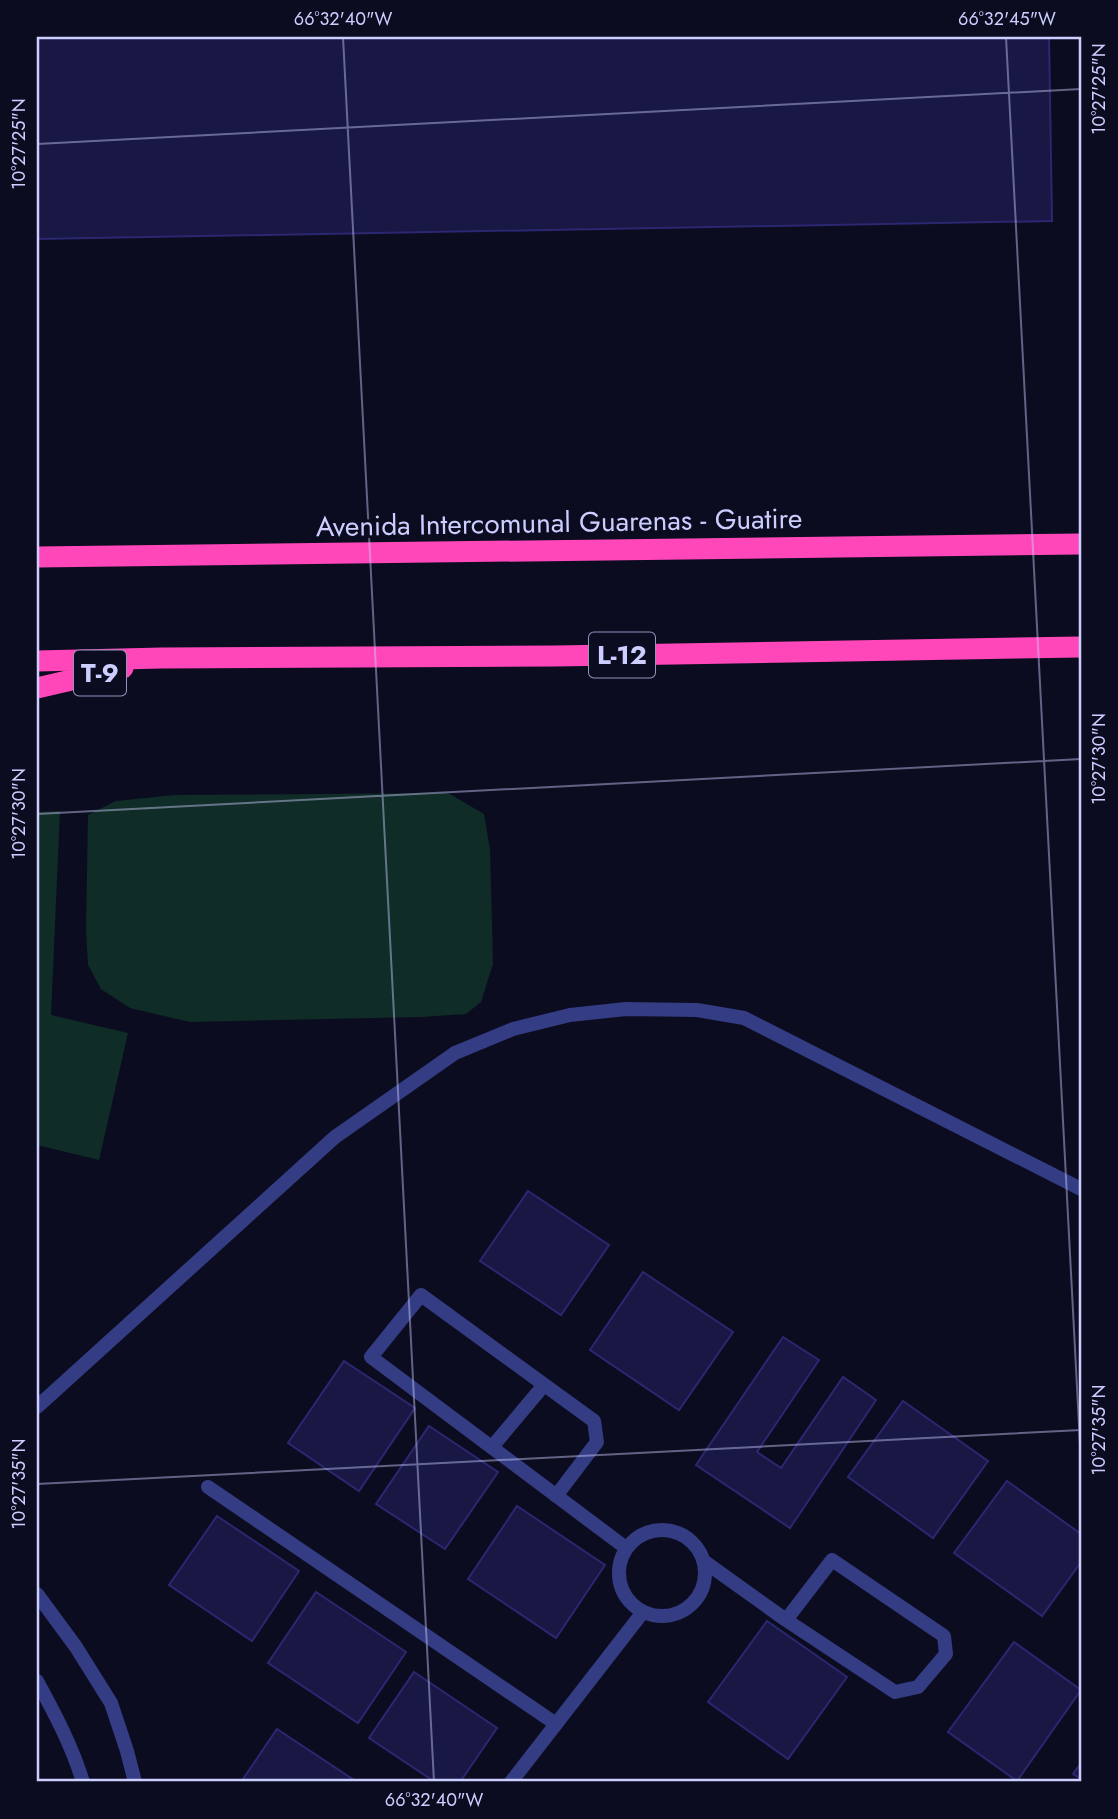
<svg xmlns="http://www.w3.org/2000/svg" width="1118" height="1819" viewBox="0 0 1118 1819" font-family="Jost,sans-serif">
<rect width="100%" height="100%" fill="#0c0c21"/>
<g fill="#0f2c27">
<polygon points="448,793 484,814 490,849 493,964 481,1002 466,1014 420,1017 190,1022 130,1008 101,989 88,965 86,930 88,815 116,801 175,795"/>
<polygon points="60,811 51,1015 128,1033 99,1160 37,1145 37,812"/>
</g>
<g fill="#191744" stroke="#2b2771" stroke-width="2">
<polygon points="37,37 1049,37 1052,221 37,239"/>
<polygon points="528,1191 609,1245 561,1315 480,1261"/>
<polygon points="643,1272 733,1332 679,1410 590,1350"/>
<polygon points="783,1337 819,1360 757,1452 781,1468 843,1377 876,1400 790,1528 696,1465"/>
<polygon points="344,1361 415,1408 359,1491 288,1443"/>
<polygon points="903,1401 988,1461 933,1538 848,1477"/>
<polygon points="429,1426 498,1472 445,1549 376,1504"/>
<polygon points="1007,1481 1081,1534 1081,1562 1042,1616 954,1553"/>
<polygon points="517,1506 605,1565 556,1638 468,1579"/>
<polygon points="217,1516 299,1571 252,1641 169,1585"/>
<polygon points="316,1592 406,1652 358,1723 268,1663"/>
<polygon points="767,1621 847,1677 788,1759 708,1702"/>
<polygon points="1014,1642 1081,1690 1017,1781 948,1732"/>
<polygon points="414,1672 497,1728 460,1782 435,1782 369,1738"/>
<polygon points="277,1729 357,1782 241,1782"/>
<polygon points="1081,1763 1081,1779 1073,1774"/>
</g>
<g fill="none" stroke-linecap="round" stroke-linejoin="round">
<g stroke="#343c83" stroke-width="14">
<polyline points="492,1447 544,1385"/>
<polyline points="208,1487 556,1724"/>
<polyline points="556,1496 597,1442 594,1421 421,1295 371,1357 626,1548"/>
<polyline points="705,1562 786,1620 895,1692 918,1687 946,1654 944,1636 832,1560 786,1620"/>
</g>
<g stroke="#343c83" stroke-width="14">
<polyline points="37,1407 335,1137 455,1053 513,1029 570,1015 626,1009 697,1010 744,1018 1081,1189"/>
<circle cx="662" cy="1573" r="43"/>
<polyline points="37,1594 76,1647 111,1703 127,1751 135,1782"/>
<path d="M37,1681C55,1714 72,1746 83,1782"/>
<polyline points="511,1782 643,1612"/>
</g>
<g stroke="#ff47ba" stroke-width="21">
<polyline points="37,557 1081,544"/>
<polyline points="37,661 162,658 555,656 1081,647"/>
<polyline points="37,688 123,668"/>
</g>
</g>
<path fill="none" stroke="#ccceff" stroke-width="2" stroke-opacity="0.45" d="M343,37L434,1782M1006,37L1081,1463M37,144L1081,89M37,814L1081,759M37,1484L1081,1430"/>
<g text-anchor="middle" stroke-width="6" stroke-linejoin="round" paint-order="stroke">
<g fill="#0c0c21" stroke="#9294bc" stroke-width="2">
<rect x="589" y="632.5" width="66" height="45" rx="5"/>
<rect x="74" y="650.5" width="52" height="45" rx="5"/>
</g>
<g font-size="26" font-weight="bold" fill="#ccceff">
<text x="622" y="664">L-12</text>
<text x="100" y="682">T-9</text>
</g>
<g font-size="28" fill="#ccceff" stroke="#0c0c21">
<text transform="translate(559 522) rotate(-1)" y="10">Avenida Intercomunal Guarenas - Guatire</text>
</g>
</g>
<rect width="1118" height="1819" fill="none" stroke="#0c0c21" stroke-width="77"/>
<rect x="38" y="38" width="1042" height="1742" fill="none" stroke="#ccceff" stroke-width="2.5"/>
<g font-size="18" text-anchor="middle" fill="#ccceff">
<text x="343" y="25">66°32'40"W</text>
<text x="1007" y="25">66°32'45"W</text>
<text transform="translate(1099 89) rotate(-90)" y="6">10°27'25"N</text>
<text transform="translate(19 144) rotate(-90)" y="6">10°27'25"N</text>
<text transform="translate(1099 759) rotate(-90)" y="6">10°27'30"N</text>
<text transform="translate(19 814) rotate(-90)" y="6">10°27'30"N</text>
<text transform="translate(1099 1430) rotate(-90)" y="6">10°27'35"N</text>
<text transform="translate(19 1484) rotate(-90)" y="6">10°27'35"N</text>
<text x="434" y="1806">66°32'40"W</text>
</g>
</svg>
